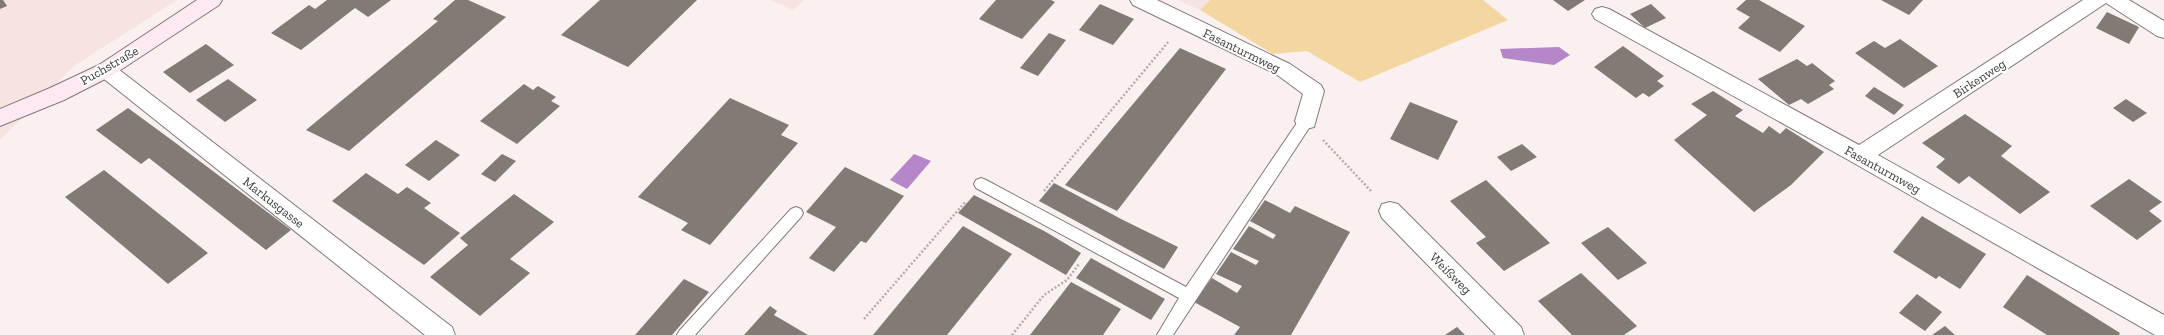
<svg xmlns="http://www.w3.org/2000/svg" width="2164" height="335" viewBox="0 0 2164 335" font-family="'Zilla Slab',serif">
<rect width="100%" height="100%" fill="#faf0ef"/>
<g fill="#f7e3e2">
<polygon points="0,0 177,0 74,66 0,140"/>
<polygon points="770,0 804,0 793,10"/>
<polygon points="1177,0 1210,0 1200,10"/>
</g>
<polygon fill="#f3d6a0" points="1210,0 1483,0 1508,20 1360,82 1307,51 1273,54 1200,10"/>
<g fill="#b587c9">
<polygon points="1559,47 1570,55 1554,65 1503,58 1500,49"/>
<polygon points="914,154 931,161 907,189 890,180"/>
</g>
<g fill="#817a75">
<polygon points="0,0 3,0 7,6 0,9"/>
<polygon points="327,0 391,0 368,17 355,8 301,50 271,33 309,5 315,9"/>
<polygon points="455,0 468,0 506,17 349,151 306,130 438,21 433,19"/>
<polygon points="600,0 697,0 628,67 561,35"/>
<polygon points="996,0 1051,0 1055,2 1022,39 979,19"/>
<polygon points="1553,0 1585,0 1568,11"/>
<polygon points="1746,0 1759,0 1805,26 1780,52 1738,28 1750,17 1736,9"/>
<polygon points="1881,0 1923,0 1909,15"/>
<polygon points="1100,4 1134,19 1113,45 1079,30"/>
<polygon points="1651,4 1666,18 1645,28 1630,14"/>
<polygon points="2107,12 2139,27 2129,44 2096,28"/>
<polygon points="1049,33 1066,40 1038,76 1020,68"/>
<polygon points="1900,39 1938,66 1904,88 1855,53 1874,41 1885,48"/>
<polygon points="206,44 234,65 190,93 163,72"/>
<polygon points="1623,46 1664,76 1657,81 1664,86 1649,97 1643,93 1636,98 1594,67"/>
<polygon points="1180,48 1226,69 1117,211 1065,185"/>
<polygon points="1797,59 1807,66 1812,63 1835,81 1829,85 1834,89 1808,104 1801,99 1789,105 1758,79"/>
<polygon points="228,79 257,100 225,122 196,100"/>
<polygon points="524,84 533,90 538,86 556,97 551,101 560,106 517,144 480,121"/>
<polygon points="1874,87 1904,105 1894,115 1865,96"/>
<polygon points="1713,91 1743,110 1735,116 1763,133 1769,126 1780,134 1786,128 1824,152 1791,185 1754,212 1674,140 1707,115 1691,104"/>
<polygon points="730,98 789,125 781,135 798,143 710,245 681,230 688,223 638,197"/>
<polygon points="2126,99 2147,113 2133,122 2113,108"/>
<polygon points="1410,102 1458,121 1438,160 1390,139"/>
<polygon points="128,108 173,141 291,230 266,250 149,158 141,164 96,130"/>
<polygon points="1965,114 2012,146 2001,156 2050,192 2020,214 1969,176 1959,184 1936,167 1945,159 1922,143"/>
<polygon points="436,140 460,155 429,181 405,165"/>
<polygon points="1522,144 1537,157 1511,171 1497,157"/>
<polygon points="502,154 516,161 495,182 481,174"/>
<polygon points="845,167 904,196 866,243 861,241 834,272 809,258 836,227 806,212"/>
<polygon points="104,170 208,253 168,284 65,197"/>
<polygon points="366,173 398,194 407,187 431,203 424,208 460,233 424,265 332,201"/>
<polygon points="2129,179 2162,202 2149,211 2162,221 2137,240 2090,206"/>
<polygon points="1486,180 1550,243 1504,271 1476,243 1486,237 1450,201"/>
<polygon points="1054,183 1123,220 1178,247 1164,269 1039,201"/>
<polygon points="514,194 554,222 510,259 530,273 480,316 430,277 468,245 460,238"/>
<polygon points="974,195 1046,232 1081,253 1066,275 958,213"/>
<polygon points="1265,200 1290,213 1295,206 1350,232 1291,335 1234,335 1240,327 1194,302 1212,278 1237,293 1242,286 1216,274 1231,252 1256,265 1259,261 1233,249 1249,226 1273,239 1276,235 1250,221"/>
<polygon points="1922,216 1986,254 1960,289 1939,276 1936,279 1893,252"/>
<polygon points="963,226 1012,254 947,335 873,335"/>
<polygon points="1608,227 1647,263 1618,280 1581,243"/>
<polygon points="1091,258 1165,299 1151,320 1076,278"/>
<polygon points="1581,273 1637,326 1624,335 1572,335 1538,301"/>
<polygon points="2027,275 2120,333 2119,335 2047,335 2003,307"/>
<polygon points="684,279 709,292 672,335 635,335"/>
<polygon points="1071,282 1121,309 1103,335 1030,335"/>
<polygon points="1917,294 1942,312 1925,331 1899,313"/>
<polygon points="770,306 777,311 774,315 808,335 744,335"/>
<polygon points="1945,326 1955,335 1932,335"/>
<polygon points="1457,327 1465,335 1445,335"/>
</g>
<g fill="none" stroke-linecap="round" stroke-linejoin="round">
<g stroke="#837979" stroke-width="2">
<g id="service">
<polygon points="1306,116 1311,117 1313,121 1311,125 1173,335 1157,335 1179,298 976,188 974,184 976,180 981,178 986,180 1186,287 1301,117"/>
<polygon points="796,207 801,209 803,213 801,217 695,335 677,335 680,330 791,209"/>
</g>
</g>
<g stroke="#837979" stroke-width="2">
<g id="minor">
<polygon points="1130,0 1157,0 1290,64 1321,85 1324,91 1314,127 1306,129 1298,127 1295,121 1303,94 1276,74 1133,5"/>
<polygon points="2083,0 2129,0 2164,21 2164,38 2157,36 2106,3 1878,155 2164,315 2164,335 2155,335 1852,162 1595,19 1592,14 1595,9 1602,7 1609,9 1859,145"/>
<polygon points="106,62 113,65 452,327 455,335 425,335 99,75 96,70 99,65"/>
<polygon points="1390,202 1398,204 1521,327 1524,335 1496,335 1382,218 1379,211 1382,204"/>
</g>
</g>
<g stroke="#837979" stroke-width="2">
<polygon id="secondary" points="197,0 222,0 219,5 113,75 64,100 0,126 0,109 50,88 99,65"/>
</g>
<g stroke="#b5adac" stroke-width="2.5" stroke-dasharray="2 2" stroke-linecap="butt">
<polyline points="1323,140 1372,192"/>
<polyline points="1044,191 1169,41"/>
<polyline points="864,319 966,201"/>
<polyline points="1012,335 1044,295 1067,280 1079,264"/>
</g>
<use href="#service" fill="#fff" fill-rule="evenodd"/>
<use href="#minor" fill="#fff" fill-rule="evenodd"/>
<use href="#secondary" fill="#fee9f3" fill-rule="evenodd"/>
</g>
<g text-anchor="middle" stroke-width="4" stroke-linejoin="round" paint-order="stroke">
<g font-size="13" fill="#3e3939" stroke="#fff">
<text transform="translate(1242 50) rotate(26)" y="5">Fasanturmweg</text>
<text transform="translate(109 65) rotate(-30)" y="5">Puchstraße</text>
<text transform="translate(1979 78) rotate(-33)" y="5">Birkenweg</text>
<text transform="translate(1883 169) rotate(29)" y="5">Fasanturmweg</text>
<text transform="translate(274 202) rotate(38)" y="5">Markusgasse</text>
<text transform="translate(1451 273) rotate(45)" y="5">Weißweg</text>
</g>
</g>
</svg>
